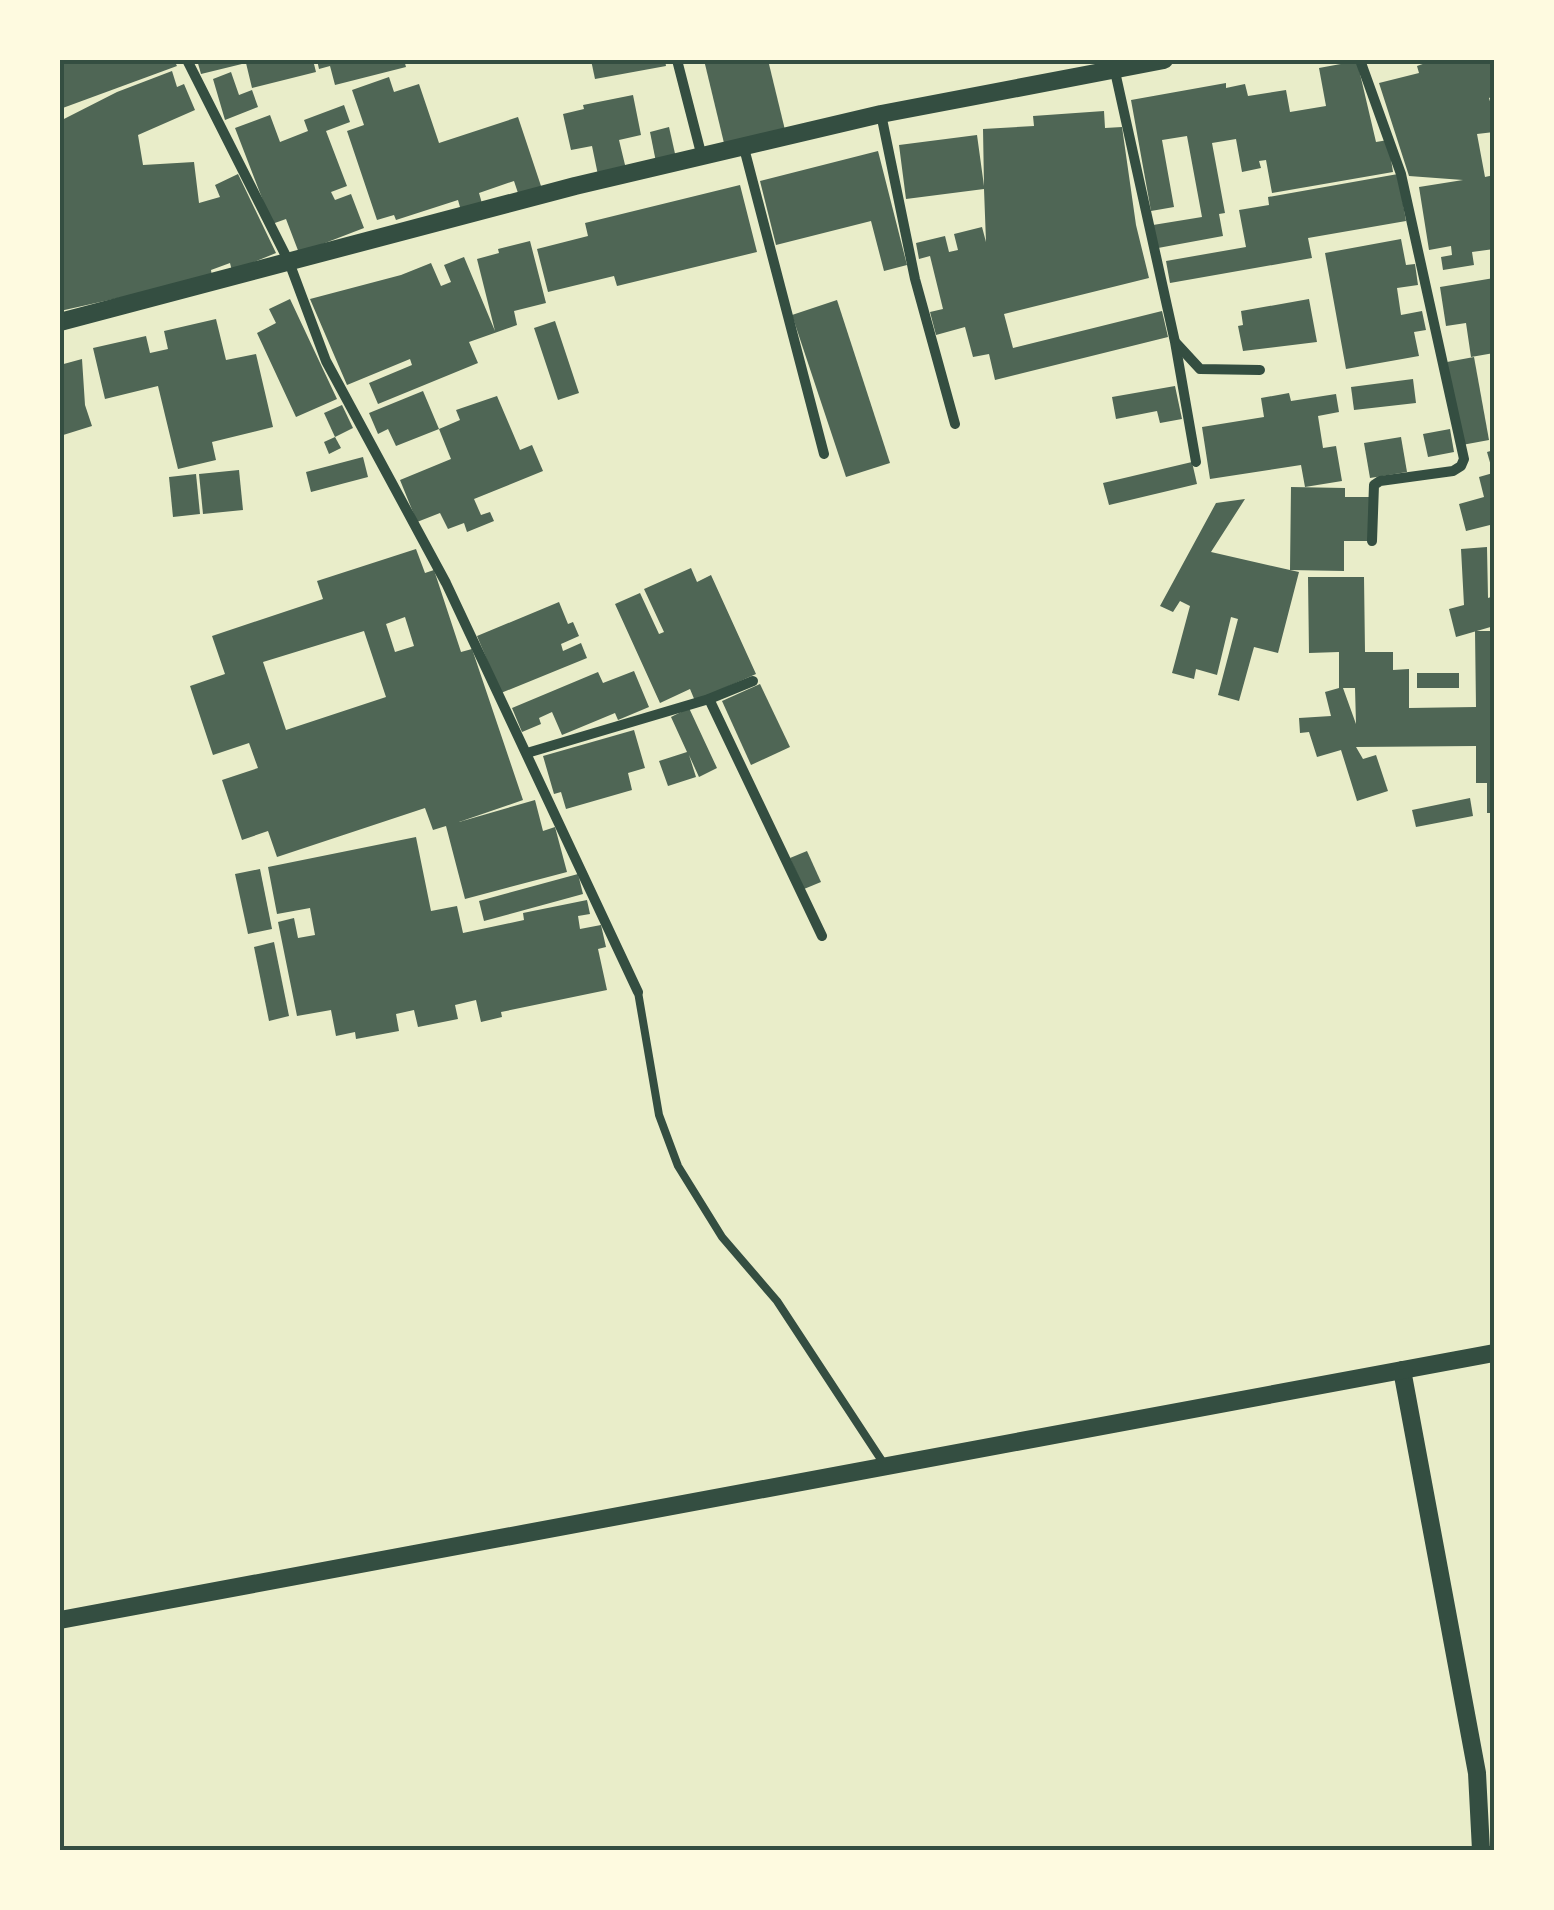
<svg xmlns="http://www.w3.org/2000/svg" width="1554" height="1910" viewBox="0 0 1554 1910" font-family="Lora,serif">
<rect width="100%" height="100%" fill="#e9edc9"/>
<g fill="#4f6655" fill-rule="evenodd">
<polygon points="60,60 174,60 177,66 60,109"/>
<polygon points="197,60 313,60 316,72 252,88 246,63 201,74"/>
<polygon points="317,60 404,60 406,67 335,85 330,66 319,69"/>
<polygon points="591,60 665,60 666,66 595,79"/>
<polygon points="704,60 768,60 785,130 724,143"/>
<polygon points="1434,60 1494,62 1494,96 1489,98 1494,115 1494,132 1477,134 1485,177 1494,175 1494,249 1472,252 1474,265 1443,270 1441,257 1452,255 1451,246 1429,250 1419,187 1463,180 1409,176 1379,83 1419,73 1417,66"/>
<polygon points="1357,61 1376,142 1388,140 1393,172 1272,193 1266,160 1259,161 1261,168 1242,172 1236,139 1212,143 1225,213 1219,214 1223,236 1158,248 1153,225 1202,217 1187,136 1162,140 1174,207 1151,211 1131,100 1226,83 1226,88 1245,84 1248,96 1286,90 1290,112 1326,106 1319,68"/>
<polygon points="172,71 177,87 184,84 195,110 138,135 143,165 194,162 199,203 220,197 215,185 238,174 276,253 232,271 230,263 211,270 212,277 60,311 60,121 117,92"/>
<polygon points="231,72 239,95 252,90 258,107 225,120 213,79"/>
<polygon points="389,77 394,92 419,84 439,143 518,117 542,189 519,196 514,181 479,193 483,207 462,214 458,200 396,220 394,215 377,220 347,131 364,125 352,90"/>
<polygon points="633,95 641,135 619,140 626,169 598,175 592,146 571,150 563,114 584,109 583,105"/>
<polygon points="344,105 350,122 326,131 347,186 331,192 335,200 351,194 364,228 299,253 286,219 272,224 235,128 270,115 280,142 308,131 304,120"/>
<polygon points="1104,111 1105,128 1122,127 1136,225 1149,278 1004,314 1013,348 1162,311 1168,337 995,380 989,354 973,357 965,327 936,335 930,312 943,309 930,256 919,259 916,243 945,236 949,252 958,250 954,234 982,227 986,242 984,189 906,199 899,145 977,135 984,186 983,129 1034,126 1033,116"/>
<polygon points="669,127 676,158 656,162 650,132"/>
<polygon points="878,151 907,265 884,271 871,221 776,245 760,181"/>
<polygon points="1398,174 1406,221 1308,238 1312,258 1170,283 1166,261 1246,247 1239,210 1269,205 1268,197"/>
<polygon points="740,185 757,252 617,286 614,276 548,292 537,249 588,236 585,223"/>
<polygon points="1401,239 1406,265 1415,264 1418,285 1397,288 1401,315 1422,311 1426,330 1414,332 1419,356 1346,369 1325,253"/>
<polygon points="530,241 546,303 514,311 517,325 469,342 478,363 378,404 369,383 412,365 410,359 347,385 310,299 401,275 431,263 441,286 451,282 444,265 464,257 495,331 477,259 499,253 498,249"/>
<polygon points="1494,278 1494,353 1471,357 1466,323 1446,326 1440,287"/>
<polygon points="290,299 337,399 296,417 257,333 276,323 269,309"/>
<polygon points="1309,299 1317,342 1243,351 1238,326 1243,325 1241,311"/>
<polygon points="837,300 890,463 846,477 792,315"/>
<polygon points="216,319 226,360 256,354 273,427 212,442 216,460 178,469 158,386 105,399 93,348 146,336 150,353 168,349 164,331"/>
<polygon points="555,321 579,393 558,400 534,328"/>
<polygon points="1474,357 1489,440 1462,445 1447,362"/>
<polygon points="82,359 85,405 92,426 60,436 60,365"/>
<polygon points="1413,379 1416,403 1354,410 1351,387"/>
<polygon points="1175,386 1182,419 1160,423 1157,411 1116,419 1112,397"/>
<polygon points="423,391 439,429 396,446 388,429 378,434 369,413"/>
<polygon points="1289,393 1291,401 1336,394 1339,412 1318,416 1323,448 1336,446 1342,481 1305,487 1301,465 1210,479 1202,427 1264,417 1261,398"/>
<polygon points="497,396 520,450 532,445 543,471 474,499 481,515 490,512 494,521 467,532 464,523 448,529 440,513 417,522 400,480 451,459 439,429 460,420 456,410"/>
<polygon points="342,405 353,428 335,437 324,413"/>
<polygon points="1450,429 1454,452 1428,457 1423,434"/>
<polygon points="335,437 341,448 329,454 324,442"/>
<polygon points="1401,437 1407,472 1370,478 1364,443"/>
<polygon points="1494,450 1494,524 1466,531 1459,504 1484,497 1479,477 1493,473 1487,452"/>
<polygon points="363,457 368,477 311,492 306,472"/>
<polygon points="1192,462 1197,484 1109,505 1103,483"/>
<polygon points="239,470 243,510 203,514 199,474"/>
<polygon points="196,474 200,514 173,517 169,477"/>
<polygon points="1291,487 1345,488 1345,497 1369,497 1369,541 1344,541 1344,571 1290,570 1299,572 1278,653 1254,647 1239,701 1218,695 1238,619 1231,617 1217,675 1196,669 1194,679 1172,673 1190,606 1180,601 1173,612 1160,606 1216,503 1245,499 1211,552 1290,570"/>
<polygon points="1487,547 1488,598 1494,596 1494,626 1456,637 1449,609 1464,605 1461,549"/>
<path d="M416,549L425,573L434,570L461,652L472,649L523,800L459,822L535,800L543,831L555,827L567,872L465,899L446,826L433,830L425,808L277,857L268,831L242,840L222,780L258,768L249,743L213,755L190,686L225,674L212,636L323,599L317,581ZM405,617L414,646L395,652L386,624ZM364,631L386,697L286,730L263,662Z"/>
<polygon points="691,568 697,582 711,575 756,674 695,701 690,689 660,703 615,604 640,593 659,634 664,632 644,589"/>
<path d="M1308,577H1364L1365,652H1393V670L1409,669V708L1476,707L1475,631H1494V813H1487V783H1476V746L1356,747L1363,759L1376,755L1388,791L1357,801L1341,750L1317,757L1309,732L1300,733L1299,718L1331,716L1325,692L1339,688V652L1309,653ZM1343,688H1355L1356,724Z"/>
<polygon points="559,602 568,624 573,622 579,636 561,644 563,651 581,643 587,658 501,693 477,636"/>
<polygon points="634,671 649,707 618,720 615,713 562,735 552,712 539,718 541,724 522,732 512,708 598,672 603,683"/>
<rect x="1417" y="673" width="42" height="15"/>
<polygon points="760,684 790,747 751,765 722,701"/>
<polygon points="689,708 717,768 699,777 689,755 696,777 668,786 659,761 687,752 671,717"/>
<polygon points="634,730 645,768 628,773 632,790 566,809 561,792 554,794 543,756"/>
<polygon points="1470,798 1473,816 1416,827 1412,810"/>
<polygon points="416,837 431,911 457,906 463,933 524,920 523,913 587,900 590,914 578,916 580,929 601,925 606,947 598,949 607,990 501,1012 502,1017 481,1022 476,1000 455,1005 458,1019 418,1027 414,1010 396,1014 399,1031 356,1039 355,1032 336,1036 331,1010 297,1016 278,922 294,918 298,938 315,935 310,908 277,914 268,867"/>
<polygon points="807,851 821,882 804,889 790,858"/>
<polygon points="260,869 272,929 248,934 235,874"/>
<polygon points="578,874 583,894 484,921 479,901"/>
<polygon points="274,942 289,1016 269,1021 254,947"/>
</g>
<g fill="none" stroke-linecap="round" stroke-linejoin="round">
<polyline stroke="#344e41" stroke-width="8" points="638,992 659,1115 678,1166 722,1237 777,1301 886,1467"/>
<g stroke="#344e41" stroke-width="10">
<polyline points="187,60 289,262 326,361 446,583 638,992"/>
<polyline points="677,60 702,157"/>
<polyline points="1360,60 1401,174 1464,459 1461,466 1453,471 1380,481 1374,485 1372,541"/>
<polyline points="1114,67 1175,342 1196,462"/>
<polyline points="881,114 915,279 955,424"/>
<polyline points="744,148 824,454"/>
<polyline points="1176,343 1200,369 1260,370"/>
<polyline points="709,699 822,936"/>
<polyline points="527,753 709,699 753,681"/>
</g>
<g stroke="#344e41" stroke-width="18">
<polyline points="60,322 575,186 881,114 1164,60"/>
<polyline points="1402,1370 1477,1773 1481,1850"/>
<polyline points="60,1620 1494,1353"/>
</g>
</g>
<rect width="1554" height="1910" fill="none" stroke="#fefae0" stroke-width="125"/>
<rect x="62" y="62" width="1430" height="1786" fill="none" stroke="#344e41" stroke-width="4"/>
</svg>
